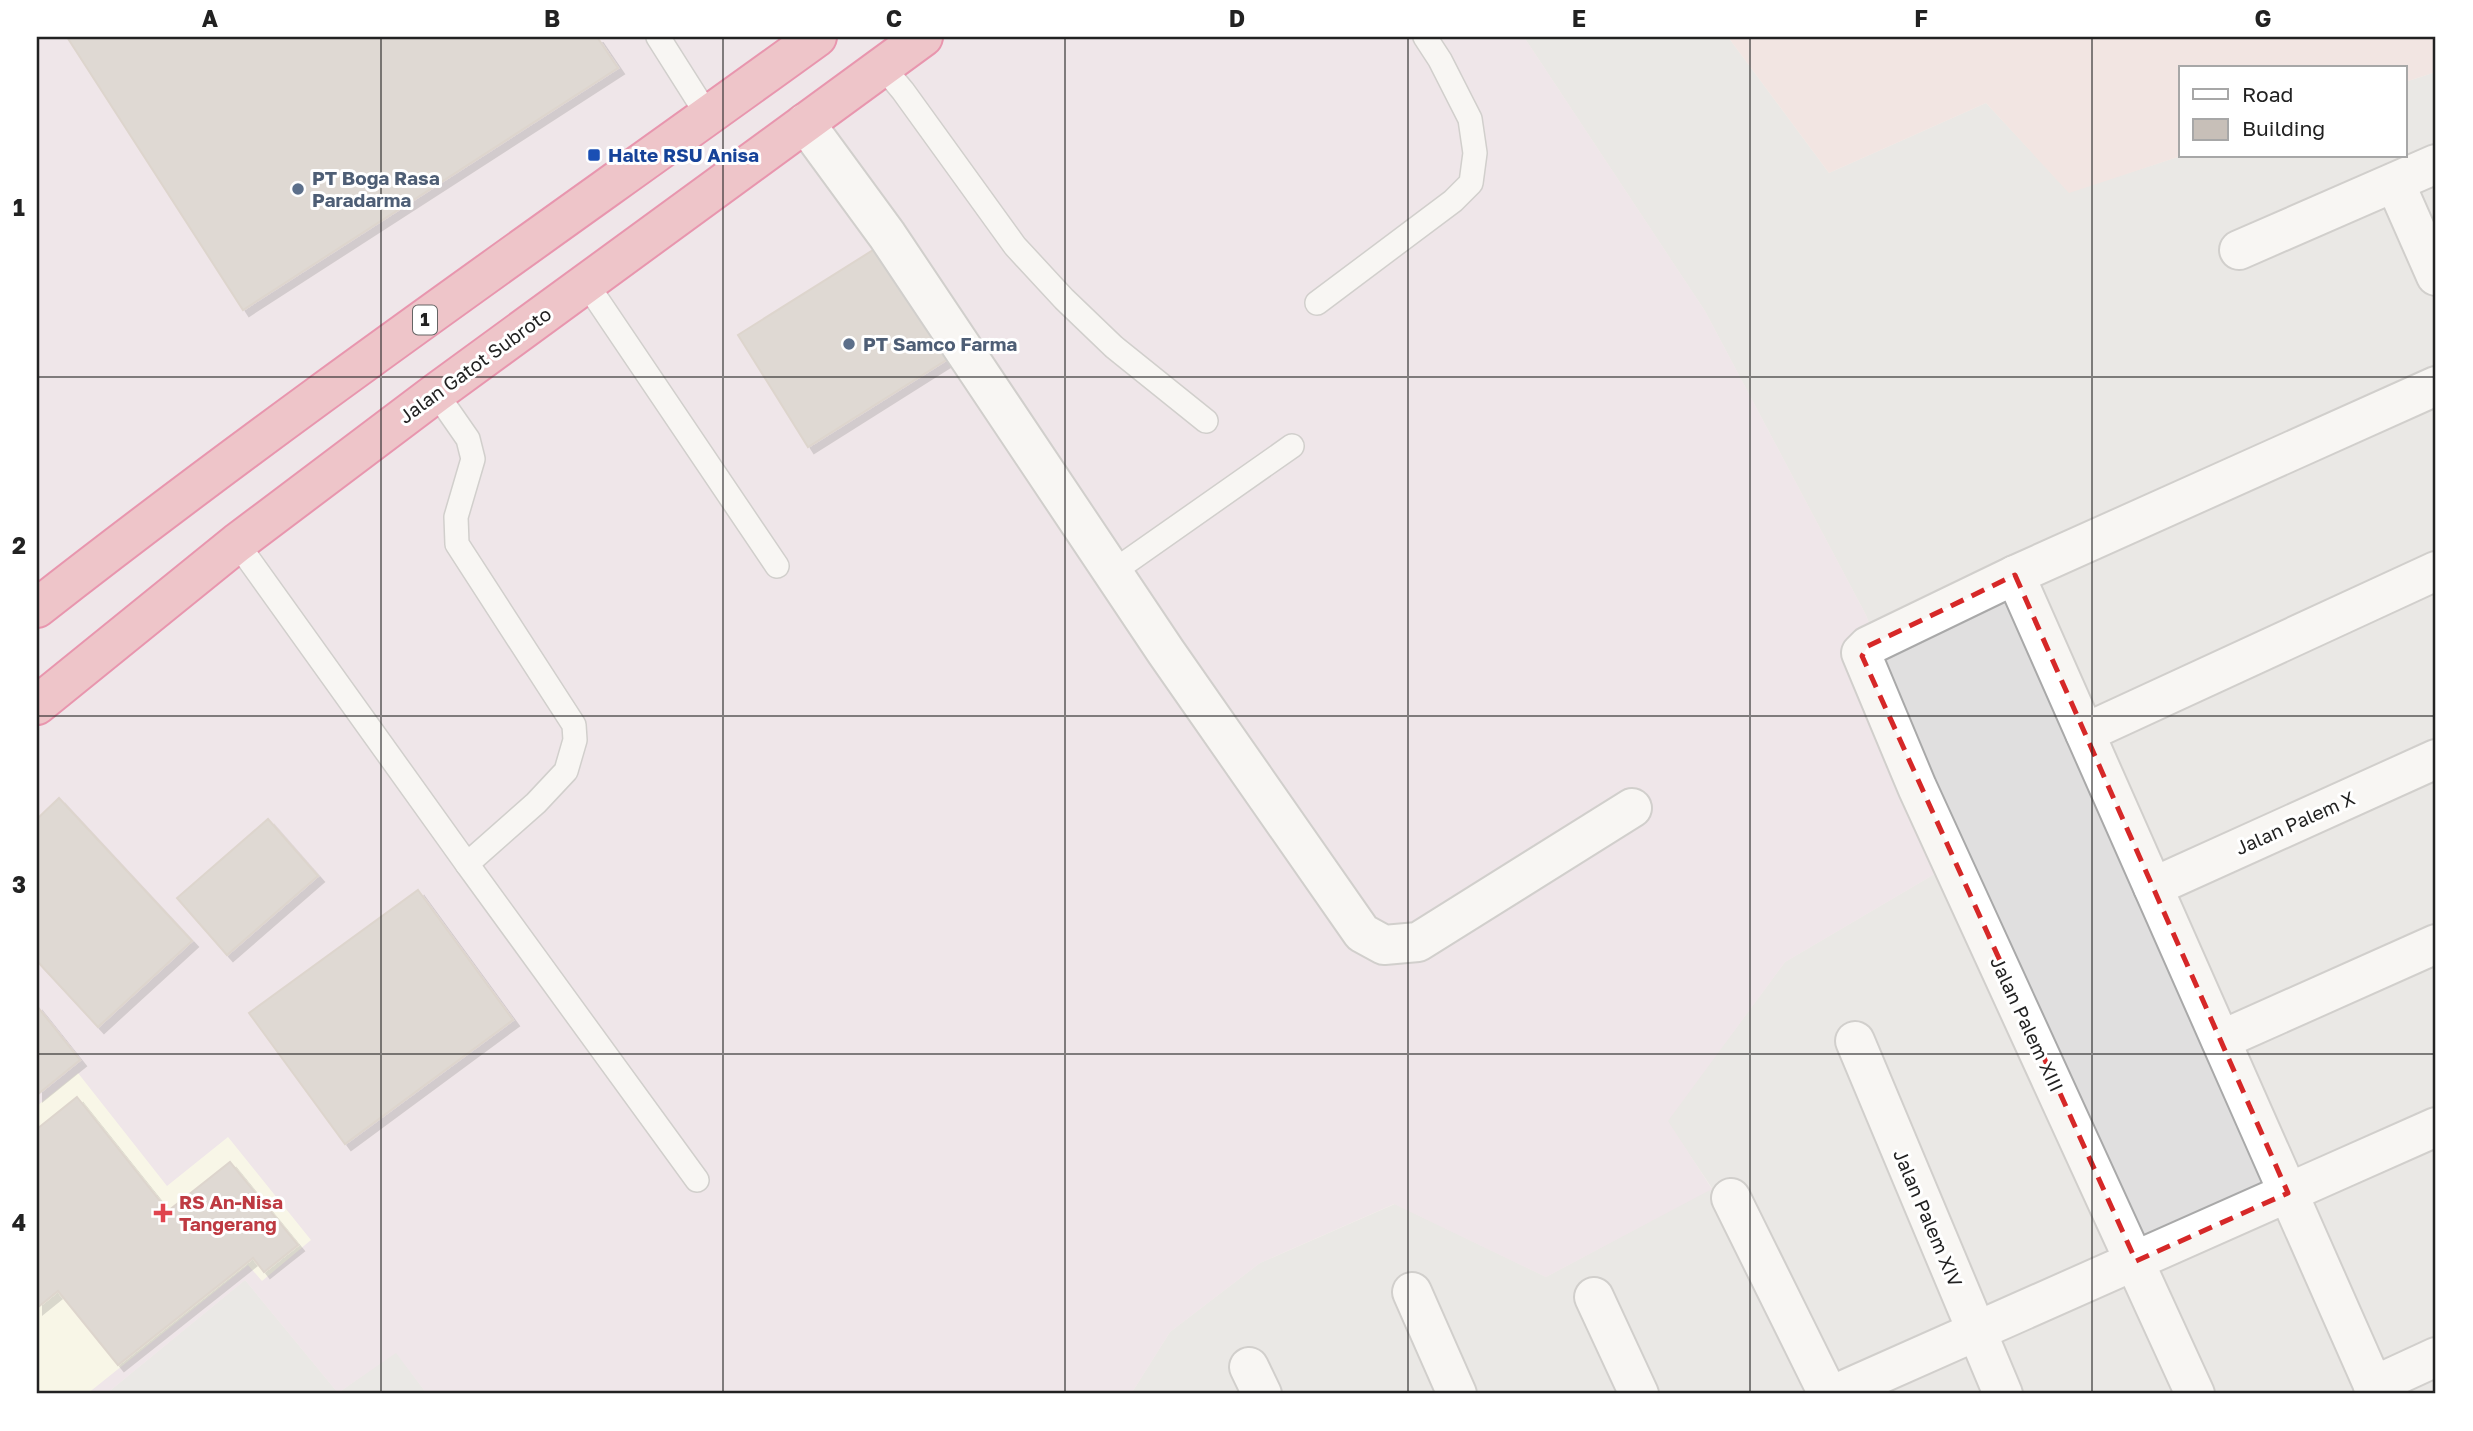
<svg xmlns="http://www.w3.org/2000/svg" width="2473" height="1431" viewBox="0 0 2473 1431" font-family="'Golos Text',sans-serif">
<defs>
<filter id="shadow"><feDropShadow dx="6" dy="6" stdDeviation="0" flood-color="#0004"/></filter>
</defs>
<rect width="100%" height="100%" fill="#f2efe9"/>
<g fill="#e0dfdf">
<polygon points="1524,37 1728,37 1829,173 1986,103 2069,192 2181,156 2405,156 2405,82 2436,72 2436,1394 1131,1394 1170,1332 1260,1263 1395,1204 1546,1277 1712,1188 1667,1121 1785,962 1955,862 1866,615 1705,311"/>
<polygon points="245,1280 338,1393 396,1352 427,1394 106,1394"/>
</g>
<polygon fill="#f2dad9" points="1728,37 2436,37 2436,72 2405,82 2405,68 2181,68 2181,156 2069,193 1986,103 1829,173"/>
<polygon fill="#ebdbe8" points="37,37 1524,37 1705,311 1866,615 1955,862 1785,962 1668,1121 1712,1189 1546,1277 1394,1204 1260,1263 1170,1332 1131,1394 427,1394 396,1353 338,1393 245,1280 106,1394 37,1394"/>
<polygon fill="#ffffe5" points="78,1073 167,1186 228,1137 311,1240 262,1281 248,1265 87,1394 37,1394 37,1106"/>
<g fill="#c7bfb8" stroke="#c4b6ab" stroke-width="2" filter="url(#shadow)">
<polygon points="67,37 597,37 618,68 243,310"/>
<polygon points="889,240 959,352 808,447 738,335"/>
<polygon points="59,798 192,941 98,1027 37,961 37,819"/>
<polygon points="268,819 318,876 227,955 177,898"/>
<polygon points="418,890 513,1020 345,1144 249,1013"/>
<polygon points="37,1006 80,1060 37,1095"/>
<polygon points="77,1097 168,1211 230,1162 298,1245 264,1272 253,1258 118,1365 58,1291 37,1308 37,1129"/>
</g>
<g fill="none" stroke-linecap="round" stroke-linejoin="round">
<g stroke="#a9a9a9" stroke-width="26">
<g id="lane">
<polyline points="658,37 708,116"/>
<polyline points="883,67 903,91 1015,246 1064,299 1114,347 1206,421"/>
<polyline points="586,283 777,566"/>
<polyline points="1317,303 1453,201 1471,183 1475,153 1470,119 1440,60 1425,37"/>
<polyline points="237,543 467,864 536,803 566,771 575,740 574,725 457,544 456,517 473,459 468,439 436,393"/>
<polyline points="1114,571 1292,446"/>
<polyline points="467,864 697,1180"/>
</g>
</g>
<g stroke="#a9a9a9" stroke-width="42">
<g id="street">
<polyline points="805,123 887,235 1166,652 1362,933 1384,945 1418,942 1632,808"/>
<polyline points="2395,183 2436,276"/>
<polyline points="2239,250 2436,164"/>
<polyline points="2015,575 2377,1394"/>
<polyline points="2085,733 2436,571"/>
<polyline points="2153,887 2436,759"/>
<polyline points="2221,1040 2436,944"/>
<polyline points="1855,1041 2003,1394"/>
<polyline points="1731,1198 1828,1394"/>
<polyline points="1412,1292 1457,1394"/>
<polyline points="1594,1297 1639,1394"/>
<polyline points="1249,1367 1262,1394"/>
<polyline points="2373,1386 2436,1357"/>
<polyline points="1835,1394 2436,1127"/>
<polyline points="2195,1394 1917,787 1861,653 1868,646 2015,575 2436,386"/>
</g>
</g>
<g stroke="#dc2a67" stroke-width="42">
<g id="highway">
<path d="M37,608C291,409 556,226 817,37"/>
<polyline points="37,705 237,543 436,393 923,37"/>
</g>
</g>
<use href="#lane" stroke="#fff" stroke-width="23"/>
<use href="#street" stroke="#fff" stroke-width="38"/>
<use href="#highway" stroke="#e892a2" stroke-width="38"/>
</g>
<path d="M0 0H2473V1431H0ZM2015,575L2288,1193L2136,1261L1862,656L1868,646Z" fill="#f2efe9" fill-opacity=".55" fill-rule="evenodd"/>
<path fill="none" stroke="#d62828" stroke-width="5" stroke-dasharray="14 9" stroke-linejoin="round" d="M2015,575L2288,1193L2136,1261L1862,656L1868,646Z"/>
<path fill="none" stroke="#222" stroke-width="2" stroke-opacity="0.55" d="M381,37V1394M723,37V1394M1065,37V1394M1408,37V1394M1750,37V1394M2092,37V1394M37,377H2436M37,716H2436M37,1054H2436"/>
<rect fill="#1a4fb4" stroke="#fff" stroke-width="2.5" x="587" y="148" width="14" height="14" rx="3.5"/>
<g fill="#5c6f8a" stroke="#fff" stroke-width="2.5">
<circle cx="298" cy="189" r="7"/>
<circle cx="849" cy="344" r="7"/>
</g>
<path fill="#e0444e" stroke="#fff" stroke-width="2.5" d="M159.5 1202.5h7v7h7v7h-7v7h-7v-7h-7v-7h7z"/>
<g text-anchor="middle" stroke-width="6" stroke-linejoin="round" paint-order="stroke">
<rect fill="#fff" stroke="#646464" stroke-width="2" x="413" y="305.5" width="24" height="29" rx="5"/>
<g font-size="18" font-weight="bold" fill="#222">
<text x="425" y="326">1</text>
</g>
<g font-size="19" font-weight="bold" fill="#164399" stroke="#fff" text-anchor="start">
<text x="608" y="162">Halte RSU Anisa</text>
</g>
<g font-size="19" font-weight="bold" fill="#4e5e75" stroke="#fff" text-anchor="start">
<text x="312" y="185">PT Boga Rasa<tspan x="312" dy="22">Paradarma</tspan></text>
<text x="863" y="351">PT Samco Farma</text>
</g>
<g font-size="19" fill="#222" stroke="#fff">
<text transform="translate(475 365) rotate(-36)" y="7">Jalan Gatot Subroto</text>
<text transform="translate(2295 823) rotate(-24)" y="7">Jalan Palem X</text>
<text transform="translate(2027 1024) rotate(65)" y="7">Jalan Palem XIII</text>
<text transform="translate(1928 1218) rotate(67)" y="7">Jalan Palem XIV</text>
</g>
<g font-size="19" font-weight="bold" fill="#be3a42" stroke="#fff" text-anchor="start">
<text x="179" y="1209">RS An-Nisa<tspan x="179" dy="22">Tangerang</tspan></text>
</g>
</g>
<rect width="2473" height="1431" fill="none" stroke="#ffffff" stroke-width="77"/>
<rect x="2179" y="66" width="228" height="91" fill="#ffffff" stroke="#a7a7a7" stroke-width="2"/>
<rect x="2193" y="89" width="35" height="10" fill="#ffffff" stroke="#a7a7a7" stroke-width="2"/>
<text x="2242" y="102" font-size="21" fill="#222222">Road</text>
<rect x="2193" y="119" width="35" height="21" fill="#c7bfb8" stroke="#a7a7a7" stroke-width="2"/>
<text x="2242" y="136" font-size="21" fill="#222222">Building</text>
<rect x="38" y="38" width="2396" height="1354" fill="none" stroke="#222" stroke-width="2.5"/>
<g font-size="23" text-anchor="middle" font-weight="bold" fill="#222">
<text x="210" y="27">A</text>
<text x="552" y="27">B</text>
<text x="894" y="27">C</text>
<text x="1237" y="27">D</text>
<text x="1579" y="27">E</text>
<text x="1921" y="27">F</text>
<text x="2263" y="27">G</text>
<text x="19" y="216">1</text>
<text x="19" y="554">2</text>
<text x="19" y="893">3</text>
<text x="19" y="1231">4</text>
</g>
</svg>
